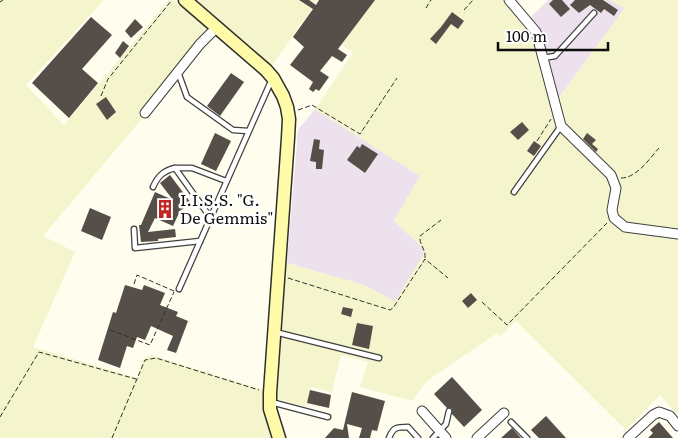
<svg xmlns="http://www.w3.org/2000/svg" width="678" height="438" viewBox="0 0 678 438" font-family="Literata,serif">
<rect width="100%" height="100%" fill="#fffdee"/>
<g fill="#ece1ec">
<polygon points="548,0 610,0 625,8 555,103 527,21"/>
<polygon points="315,109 420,176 394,221 422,247 424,254 395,302 364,285 287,263 298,130"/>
</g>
<g fill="#f5f5cd">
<polygon points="0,0 104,0 26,85 64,125 169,0 181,2 216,34 210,38 43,236 75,252 33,347 137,378 144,357 151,355 264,390 265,412 272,438 0,438"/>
<polygon points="194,0 318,0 271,67"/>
<polygon points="375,0 509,0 536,32 555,103 625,8 610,0 678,0 678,415 660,395 626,430 516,321 500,337 497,333 427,381 412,401 360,387 368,362 341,355 332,392 311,387 306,407 275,398 283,276 287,263 364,285 395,302 424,254 422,247 394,221 420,176 315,109 353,53 341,44"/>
</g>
<g fill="#564f49">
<polygon points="299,0 309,0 316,5 319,0 375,0 338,49 347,55 342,62 332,56 320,71 329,77 319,91 316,89 313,92 309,89 313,82 290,65 304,47 293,37 313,9"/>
<polygon points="553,0 562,0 570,9 561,17 549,4"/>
<polygon points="575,0 603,0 618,10 614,16 604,9 601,13 590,5 579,13 570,5"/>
<polygon points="452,12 464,21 458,29 451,24 436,44 430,39 441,27"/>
<polygon points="91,17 112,35 82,69 98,83 69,118 32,83"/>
<polygon points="135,19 143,27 131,38 125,31"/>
<polygon points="123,41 129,46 120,58 115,53"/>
<polygon points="231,73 244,82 220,116 207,106"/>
<polygon points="106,97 116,112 107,120 96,104"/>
<polygon points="522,122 529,130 518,140 510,132"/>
<polygon points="215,133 231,141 216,171 201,164"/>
<polygon points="587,133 596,140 592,144 598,149 596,152 583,139"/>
<polygon points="314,139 320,140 319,149 324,150 322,169 316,169 316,162 310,161"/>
<polygon points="534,141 541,146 534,156 527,151"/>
<polygon points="362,144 378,154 365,173 347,160 357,146 360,148"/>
<polygon points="170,175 191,203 180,211 173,226 155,218 148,232 175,229 176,237 158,239 158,241 141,242 139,225 141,225 155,192 173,200 160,183"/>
<polygon points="90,208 111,217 102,240 81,231"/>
<polygon points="125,285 142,290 144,285 165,293 160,305 178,312 176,316 188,321 176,353 167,350 173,336 151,326 145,340 137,337 133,348 127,346 120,368 98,360 113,312 116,313"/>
<polygon points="471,293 477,300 468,308 462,301"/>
<polygon points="343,307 353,309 351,317 341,314"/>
<polygon points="357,323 373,326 369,349 352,345"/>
<polygon points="452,377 482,410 464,427 452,414 452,408 447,408 434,394"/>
<polygon points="310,390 331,395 329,408 307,403"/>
<polygon points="352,392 385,401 377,431 372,430 370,438 359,438 362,428 347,424 349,438 325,438 334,428 343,430"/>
<polygon points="546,416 566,438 539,438 531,430"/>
<polygon points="659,422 673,438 648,438 653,433 650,430"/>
<polygon points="512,428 521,438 501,438"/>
</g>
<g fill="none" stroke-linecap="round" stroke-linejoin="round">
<g stroke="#404040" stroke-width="7">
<g id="lane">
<polyline points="543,58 555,56 594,13"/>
<polyline points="178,72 187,97 233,130 248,131"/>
<polyline points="175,168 192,168 226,181"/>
<path d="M153,187C158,176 163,171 175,168L210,217"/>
<polyline points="514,192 561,126"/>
<polyline points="134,229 135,248 200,241"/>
<polyline points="179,289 272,79"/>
<polyline points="275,332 379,358"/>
<polyline points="271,402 328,417"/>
<polyline points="511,422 527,438"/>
<path d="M389,438C393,427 397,427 408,427L418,438"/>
<polyline points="433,438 446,424 449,411"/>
</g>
</g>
<g stroke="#404040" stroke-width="11">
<g id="street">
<polyline points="509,0 536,32 561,126 611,175 616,188 612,210 614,218 625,227 678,234"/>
<polyline points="145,113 200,44 217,27"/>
<polyline points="422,411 446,438"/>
<polyline points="477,438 504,413"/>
<polyline points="628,438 653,415 659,412 670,416 678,426"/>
</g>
</g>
<g stroke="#2f2f2f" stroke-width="15">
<polyline id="secondary" points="185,0 266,70 273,78 283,96 287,107 289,119 288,138 270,393 270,409 279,438"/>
</g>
<g stroke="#2f2f2f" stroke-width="1" stroke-dasharray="5 2.5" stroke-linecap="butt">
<polyline points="0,2 3,0"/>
<polyline points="426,8 431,0"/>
<polyline points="464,10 473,0"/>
<polyline points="101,96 108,79 172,0"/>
<polyline points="298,110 312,105 360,134 397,78"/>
<polyline points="537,141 551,119"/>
<path d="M621,178C637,178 650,158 659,148"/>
<path d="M425,258C426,249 419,245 420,236L441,220"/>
<polyline points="288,278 390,310 393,308 425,259 448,278"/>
<polyline points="134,284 137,275 174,291"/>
<polyline points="482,302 507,325 607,223"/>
<polyline points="110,330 150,345 174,292"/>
<polyline points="0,417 39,352 136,379"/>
<polyline points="112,438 145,360 156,358 259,390"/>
</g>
<use href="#lane" stroke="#fff" stroke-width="4.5"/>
<use href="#street" stroke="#fff" stroke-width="9"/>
<use href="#secondary" stroke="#fffba9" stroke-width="12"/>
</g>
<defs>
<g id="building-bare" transform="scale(1.5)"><path d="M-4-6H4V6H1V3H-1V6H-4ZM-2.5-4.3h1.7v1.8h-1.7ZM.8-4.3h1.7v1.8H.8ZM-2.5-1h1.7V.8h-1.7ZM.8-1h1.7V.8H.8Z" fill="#c02523" stroke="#fff" stroke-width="2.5" paint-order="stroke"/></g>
</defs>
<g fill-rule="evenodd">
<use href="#building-bare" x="165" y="209"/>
</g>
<g text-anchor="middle" stroke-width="5" stroke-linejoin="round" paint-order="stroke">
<g font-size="16" fill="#0d0d0d" stroke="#fff" text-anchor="start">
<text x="180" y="206">I.I.S.S. "G.<tspan x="180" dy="18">De Gemmis"</tspan></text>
</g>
</g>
<path d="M498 42v8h110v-8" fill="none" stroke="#0d0d0d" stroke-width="2.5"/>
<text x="506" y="42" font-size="15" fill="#0d0d0d" stroke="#ffffff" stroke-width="4" paint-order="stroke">100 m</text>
</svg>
